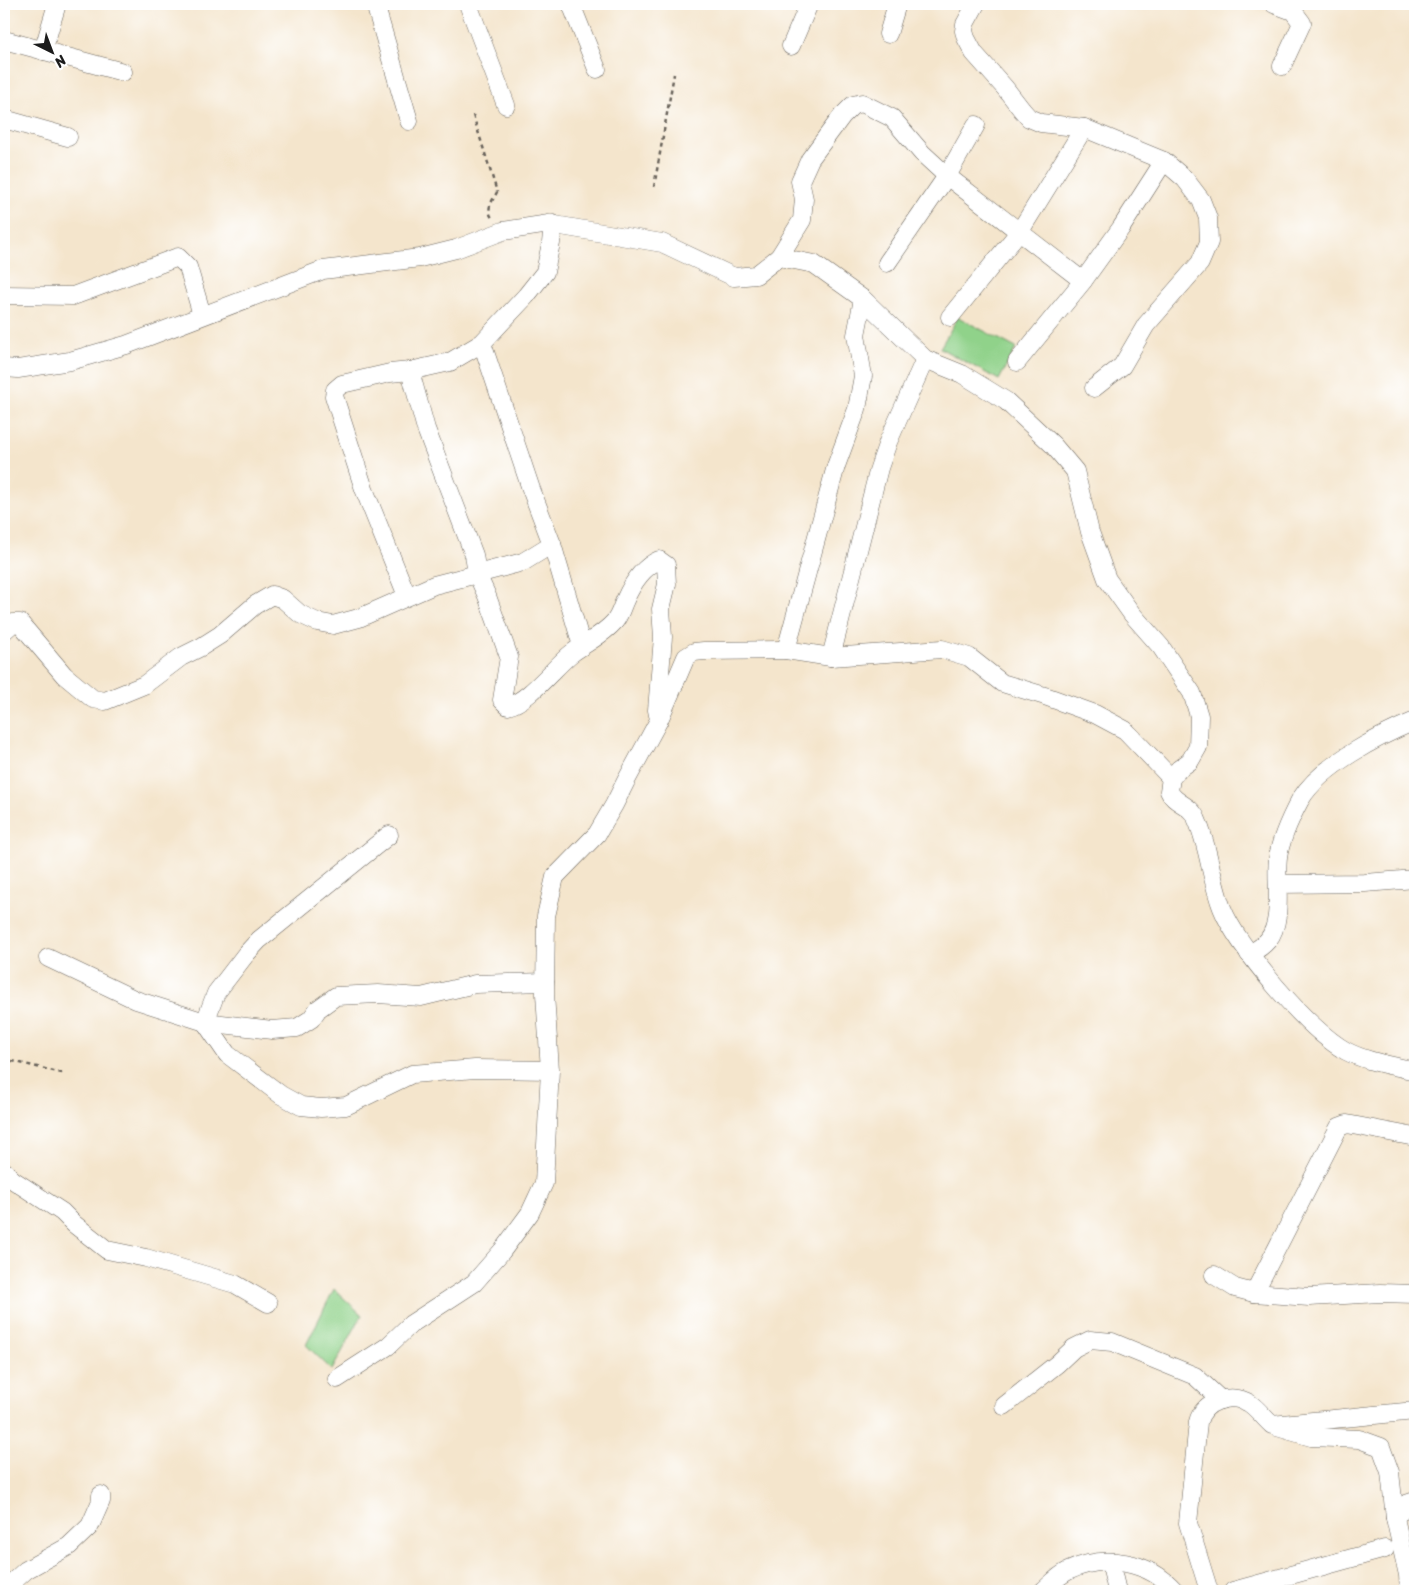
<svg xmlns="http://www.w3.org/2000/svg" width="1419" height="1595" viewBox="0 0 1419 1595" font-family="Sriracha,sans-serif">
<rect width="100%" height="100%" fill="#fff"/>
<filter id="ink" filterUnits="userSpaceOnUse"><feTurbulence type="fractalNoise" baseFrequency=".02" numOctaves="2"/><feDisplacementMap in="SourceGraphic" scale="10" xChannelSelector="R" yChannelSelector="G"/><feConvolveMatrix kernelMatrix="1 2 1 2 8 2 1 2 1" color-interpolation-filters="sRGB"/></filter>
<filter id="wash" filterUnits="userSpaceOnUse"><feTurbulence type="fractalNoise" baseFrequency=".0096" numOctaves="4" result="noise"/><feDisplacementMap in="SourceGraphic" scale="20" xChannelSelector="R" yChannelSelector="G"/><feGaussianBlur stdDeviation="1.12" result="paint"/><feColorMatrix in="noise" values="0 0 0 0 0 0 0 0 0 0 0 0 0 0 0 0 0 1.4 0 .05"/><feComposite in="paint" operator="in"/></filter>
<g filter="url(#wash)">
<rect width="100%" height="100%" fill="#f4e5cc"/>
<g fill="#90d28a" stroke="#567753">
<polygon points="958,317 1016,348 999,380 940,348"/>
<polygon points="334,1289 362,1315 332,1370 306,1345"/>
</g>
</g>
<g filter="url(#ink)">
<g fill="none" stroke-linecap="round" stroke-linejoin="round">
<g stroke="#68625a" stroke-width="19">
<g id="street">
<polyline points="375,4 409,121"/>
<polyline points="468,4 506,105"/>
<polyline points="571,4 597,69"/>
<polyline points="976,4 965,24 964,31 966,38 974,53 1005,88 1022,110 1029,118 1041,123 1084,128 1164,161 1185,179 1201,200 1208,218 1209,242 1200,263 1146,325 1122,366 1094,388"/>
<polyline points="1274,4 1293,11 1302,23 1282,66"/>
<polyline points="888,34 897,4"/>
<polyline points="4,40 123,72"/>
<polyline points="791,46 809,4"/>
<polyline points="43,51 57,4"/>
<polyline points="4,119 68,137"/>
<polyline points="779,257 802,220 804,199 800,181 810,159 842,116 853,105 862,103 892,118 922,153 947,176 1083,281"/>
<polyline points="887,263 947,176 976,125"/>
<polyline points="4,295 73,296 178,257 188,267 202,315"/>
<polyline points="950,317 1020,231 1084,128"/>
<polyline points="482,343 531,489 552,544 582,646"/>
<polyline points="1017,362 1083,281 1121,228 1164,161"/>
<path d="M4,368L18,369L70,361L126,345L323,270L420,258L456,249L503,231L549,224L662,243L734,277L756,275L779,257L814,264L863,299L925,359L962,374L1006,401L1053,445L1075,471L1090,532L1107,579L1132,614L1161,647L1192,693L1199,716L1198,747L1190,761L1179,769L1171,778L1169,791C1174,804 1191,804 1197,820C1209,848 1211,880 1222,908C1237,947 1309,1031 1346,1051C1367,1062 1392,1065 1415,1071"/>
<polyline points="410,371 426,429 474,555 477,574 523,562 552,544"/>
<polyline points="407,596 364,489 334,396 335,390 342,384 390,373 410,371 450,362 482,343 526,296 545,272 551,243 553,224"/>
<path d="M4,631L13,623H20L64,675L93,699L105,701L144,685L181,657L201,647L220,635L255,605L272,595L283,599L300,614L317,622L333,625L359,618L434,585L477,574L487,596L509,657L502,700L508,706C528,702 555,666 572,653C587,642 603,635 615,621C620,615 622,606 625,600C632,584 643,567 659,560L666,565L667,584L661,609L663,637L657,710L658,715"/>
<polyline points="786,650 836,466 857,409 863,376 856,335 863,299"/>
<polyline points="831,657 879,468 888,442 925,359"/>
<polyline points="389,835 259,940 246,954 216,993 205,1022 227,1054 281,1095 301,1106 321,1108 346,1106 412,1074 475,1069 550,1070"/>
<polyline points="1278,884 1365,883 1415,879"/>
<path d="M1249,954C1255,951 1264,945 1268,940C1284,920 1275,882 1278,858C1280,841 1292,815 1300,800C1321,765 1379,736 1415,721"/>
<polyline points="48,958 136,1000 205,1022 272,1030 297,1028 311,1019 318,1009 336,996 378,994 421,997 475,984 545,982"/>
<polyline points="4,1171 13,1180 62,1212 74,1224 107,1250 146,1258 235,1284 268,1303"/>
<polyline points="1214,1275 1235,1288 1254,1293 1309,1297 1380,1293 1415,1294"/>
<polyline points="1254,1293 1339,1127 1347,1124 1415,1137"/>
<polyline points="337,1379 388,1346 411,1324 474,1283 502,1251 530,1213 544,1183 550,1070 545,994 546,916 555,877 597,834 614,805 626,781 659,720 686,657 694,652 704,651 786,650 831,657 942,649 969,657 1002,683 1045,696 1095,714 1125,730 1171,778"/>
<polyline points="1004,1406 1057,1364 1074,1348 1090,1340 1112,1342 1195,1376 1221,1400"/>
<polyline points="1277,1427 1311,1437 1359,1439 1381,1447 1390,1472 1395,1518 1408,1575 1409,1591"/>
<polyline points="1395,1518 1406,1504 1415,1501"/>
<polyline points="1110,1562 1117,1591"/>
<polyline points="4,1590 26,1570 69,1546 90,1526 101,1501 101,1495"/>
<path d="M1043,1591C1051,1584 1058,1576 1068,1571C1104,1553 1149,1561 1175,1591"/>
<path d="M1209,1591L1188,1523L1198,1422C1203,1401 1230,1392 1249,1403C1257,1408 1264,1418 1272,1425L1415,1411"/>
<polyline points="1233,1591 1385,1549"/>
</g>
</g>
<g stroke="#68625a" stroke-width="2.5" stroke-dasharray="4 4" stroke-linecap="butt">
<path d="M473,115L497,192C492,202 485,209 493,219"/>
<polyline points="654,187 674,74"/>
<polyline points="4,1059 66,1074"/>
</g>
<use href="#street" stroke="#fff" stroke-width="18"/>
</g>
</g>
<rect width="1419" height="1595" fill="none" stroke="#fff" stroke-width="20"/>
<g transform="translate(52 52) rotate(138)" stroke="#ffffff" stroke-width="4" paint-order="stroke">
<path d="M0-4L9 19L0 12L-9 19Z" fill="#1c1c1c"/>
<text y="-8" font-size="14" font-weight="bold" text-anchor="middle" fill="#1c1c1c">N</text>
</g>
</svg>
